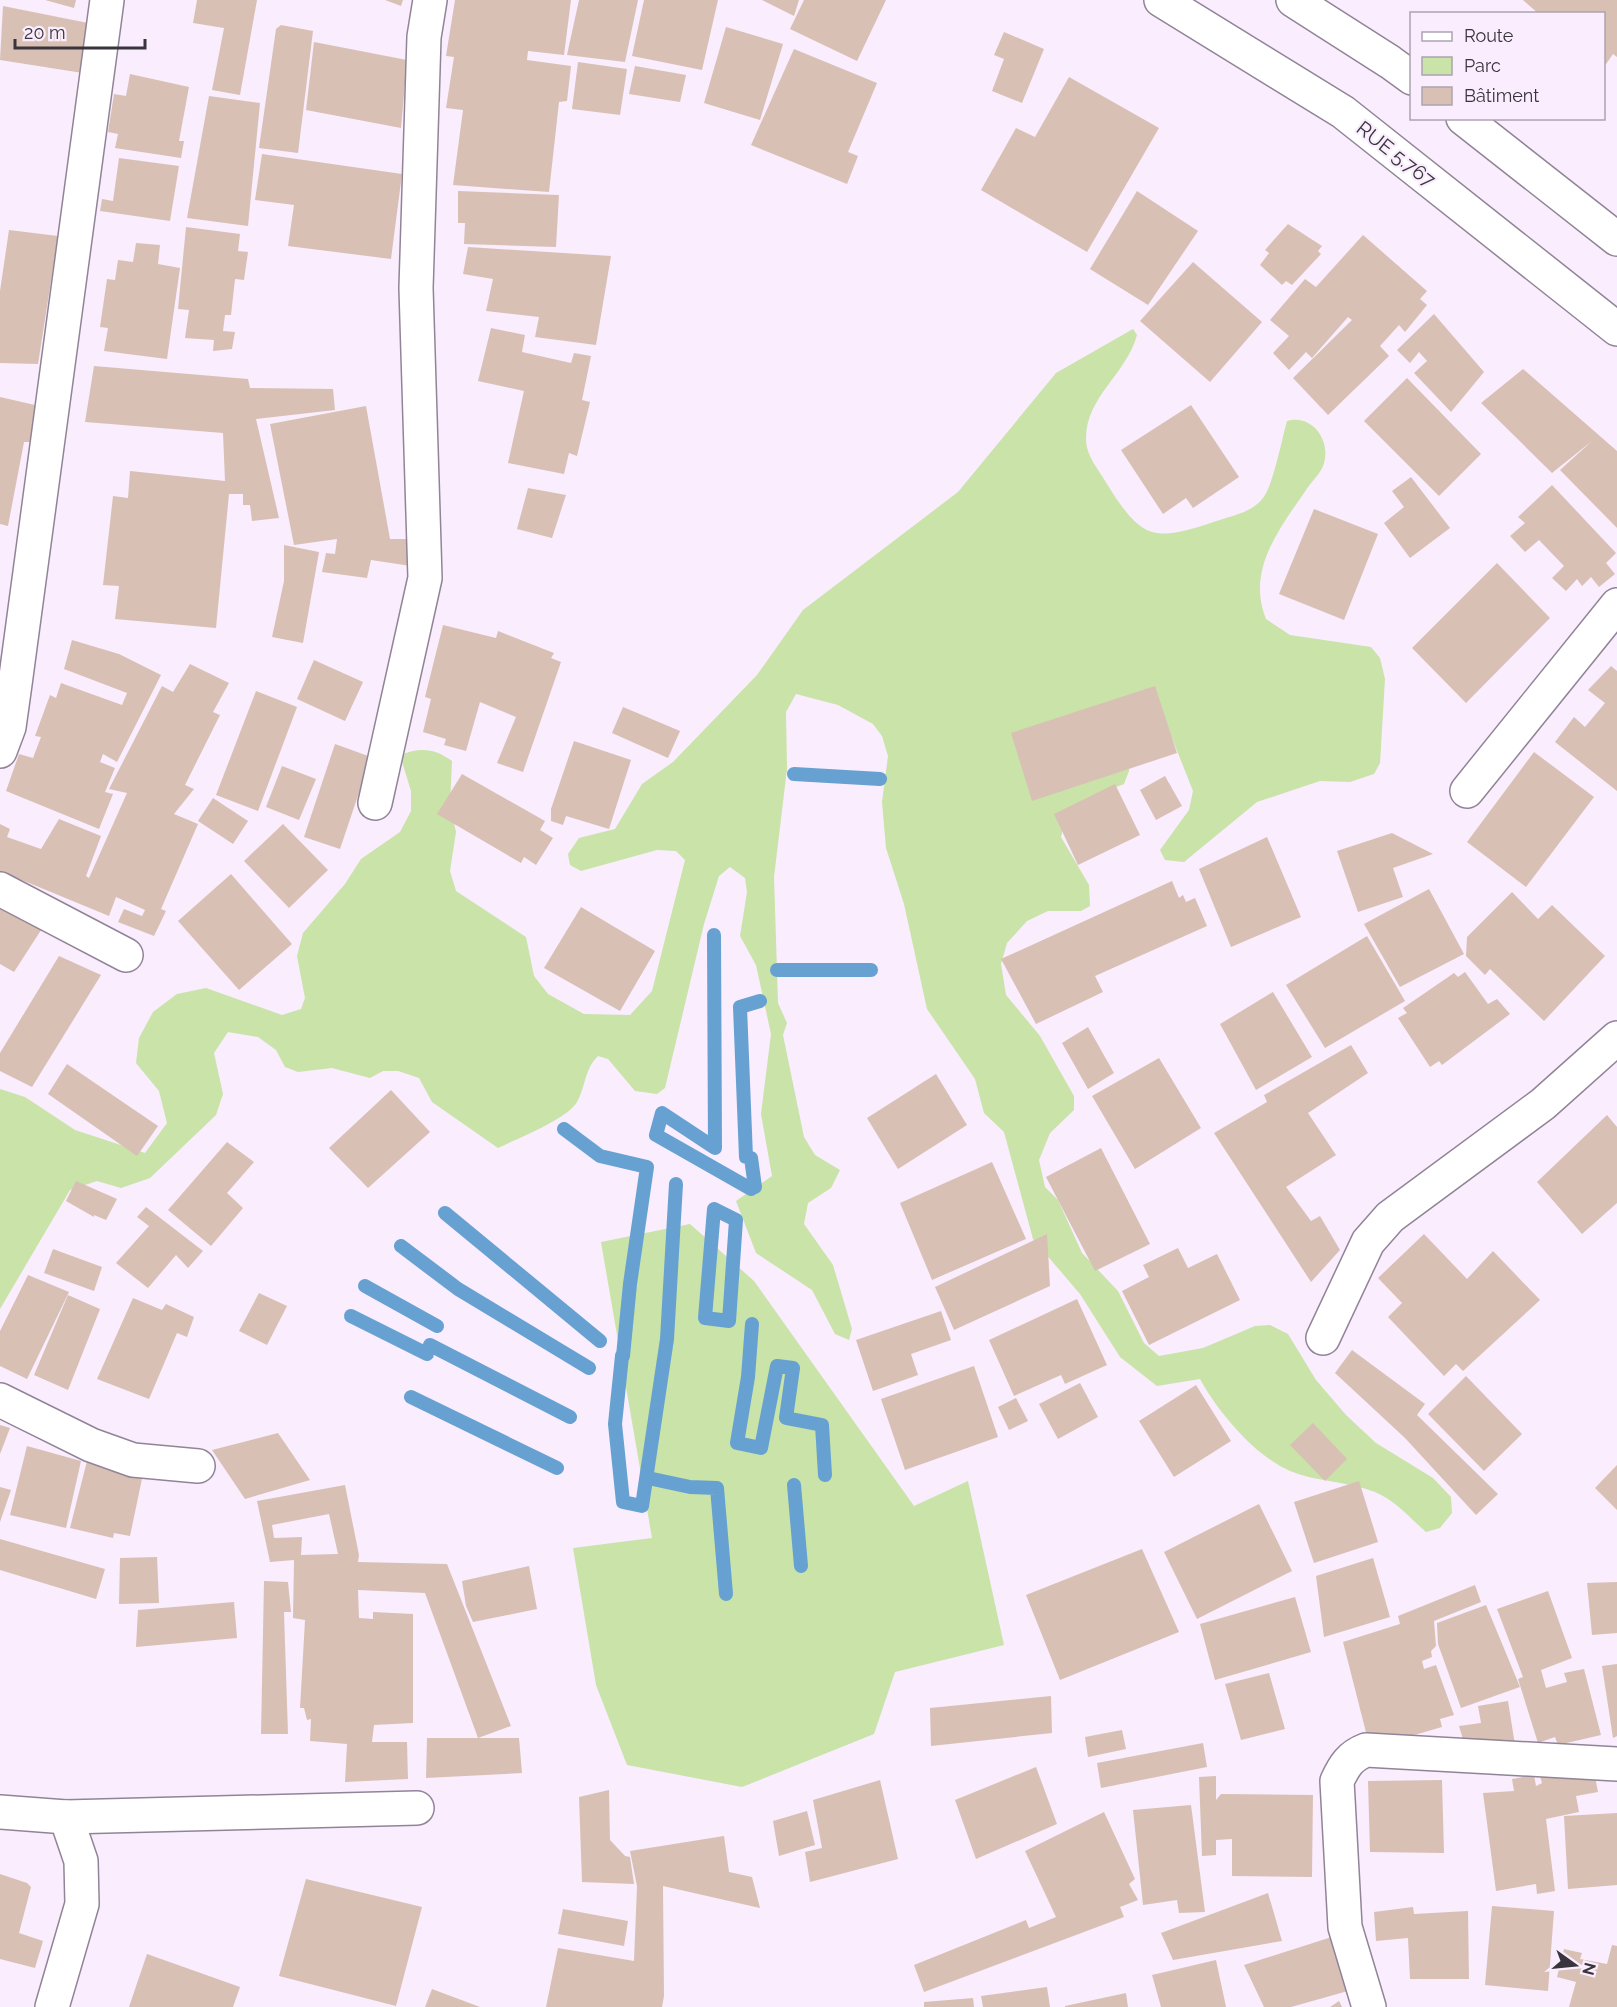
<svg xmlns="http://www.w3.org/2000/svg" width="1617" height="2007" viewBox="0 0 1617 2007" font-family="Raleway,sans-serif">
<rect width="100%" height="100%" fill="#f9edfe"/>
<g fill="#c9e3a8">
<path d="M1133,329L1137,335C1126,375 1086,396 1086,439C1086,456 1099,470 1107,484C1145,546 1158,540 1223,519C1239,514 1256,510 1265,495C1274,480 1282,439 1287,421C1311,414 1331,439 1324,463C1322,472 1311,482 1306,490C1280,528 1246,570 1266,619L1290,635L1371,647L1380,658L1385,679L1380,763L1374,774L1350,782L1320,781L1257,802L1184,862L1165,860L1160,850L1189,810L1193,791L1172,738L1129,726V771L1124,784L1085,799L1067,814L1061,837L1089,885L1090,906L1081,911H1048L1027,921L1007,943L1001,964L1006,995L1040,1036L1074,1096V1110L1050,1133L1039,1160L1045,1187L1058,1200L1082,1253L1118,1291L1144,1343L1159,1356L1203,1348L1255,1326L1270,1325L1288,1334L1316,1380L1346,1415L1376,1443L1433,1478L1451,1497L1452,1513L1440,1528L1426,1532C1410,1518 1395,1500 1375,1492C1348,1481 1316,1482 1290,1471C1255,1456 1218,1412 1200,1379L1157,1386L1120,1357L1080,1294L1033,1239L1004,1132L984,1113L975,1079L927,1009L904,904L886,848L882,802L888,756L882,736L873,724L838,705L796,694L786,712L787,769L774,877L778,1003L787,1023L783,1035L804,1137L815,1155L840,1170L831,1188L808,1203L804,1224L833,1265L852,1329L849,1340L835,1334L812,1290L756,1253L736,1201L772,1176L761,1114L771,1034L756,965L740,936L747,892L745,878L730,867L719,876L704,924L665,1088L657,1094L635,1091L608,1059L598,1056C584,1070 586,1086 577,1102C566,1120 518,1138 498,1148L432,1102L419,1078L398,1071H383L370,1078L332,1068L298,1072L285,1067L276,1050L258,1037L228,1032L214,1053L223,1094L216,1115L150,1178L121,1188L97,1181L70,1190L0,1309V1089L25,1097L75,1130L145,1153L167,1123L159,1091L136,1063L139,1038L153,1012L177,994L206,988L282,1015L301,1009L305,998L297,956L303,933L345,884L361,859L400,832L411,811V791L400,755C420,747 435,748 452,761L450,805L456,832L450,871L456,891L526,937L534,976L548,994L584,1014L630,1015L652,991L685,860L676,851L657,850L581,871L570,865L568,854L579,838L615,829L642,784L673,762L757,675L803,610L958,492L1056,373Z"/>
<polygon points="690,1224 754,1281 914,1506 968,1481 1004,1645 895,1672 874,1734 742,1787 627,1765 596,1685 573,1548 652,1538 601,1242"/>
</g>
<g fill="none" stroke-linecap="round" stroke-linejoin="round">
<g stroke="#67a1d2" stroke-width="14">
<polyline points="794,774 880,779"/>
<polyline points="714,935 715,1148 662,1113 656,1135 751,1189"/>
<polyline points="777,970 871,970"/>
<polyline points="564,1129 600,1156 647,1167 630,1284 623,1356"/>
<polyline points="755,1187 751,1158 746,1157 740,1007 760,1001"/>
<polygon points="714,1209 736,1220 729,1321 705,1318"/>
<polyline points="445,1213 600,1341"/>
<polyline points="401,1246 458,1289 589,1368"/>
<polyline points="365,1286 437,1326"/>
<polyline points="351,1316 427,1354"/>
<polyline points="752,1324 748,1377 737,1443 761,1448 777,1366 793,1368 786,1418 822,1425 825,1475"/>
<polyline points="430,1345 570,1417"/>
<polyline points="622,1356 615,1424 623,1502 642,1506 667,1339 676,1184"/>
<polyline points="411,1397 557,1468"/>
<polyline points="648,1478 690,1487 717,1488 726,1594"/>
<polyline points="794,1485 801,1566"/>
</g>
</g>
<g fill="#d9c0b5" fill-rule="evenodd">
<polygon points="45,0 76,0 74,8"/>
<polygon points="197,0 257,0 240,95 212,90 224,28 193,23"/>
<polygon points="385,0 403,0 401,6"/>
<polygon points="455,0 571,0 564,55 528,51 527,60 571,66 567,101 559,102 549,192 453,185 463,110 446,108 454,57 446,56"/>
<polygon points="579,0 638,0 625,62 567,55"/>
<polygon points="644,0 718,0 702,70 632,56"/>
<polygon points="762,0 799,0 794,16"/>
<polygon points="804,0 886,0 857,61 790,29"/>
<polygon points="1523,0 1617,0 1617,57 1613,54 1604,67 1604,14 1539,14"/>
<polygon points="3,6 98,25 89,74 0,60"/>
<polygon points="281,25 313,31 298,153 259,148 276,29"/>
<polygon points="726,27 783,44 760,120 704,103"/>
<polygon points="1004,32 1044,49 1022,103 992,91 1004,59 994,55"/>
<polygon points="314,42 407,60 401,128 306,110"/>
<polygon points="794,49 877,83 848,152 858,156 847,184 751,145"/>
<polygon points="578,62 627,69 620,115 572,109"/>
<polygon points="635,66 686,75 680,102 629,94"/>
<polygon points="130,74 189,87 179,141 184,141 181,158 115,148 118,134 108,132 114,94 126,96"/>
<polygon points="1069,77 1159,128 1087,252 981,190 1016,128 1035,137"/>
<polygon points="209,96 260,103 248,226 187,218"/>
<polygon points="262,154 402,174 391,259 288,246 294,205 255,200"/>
<polygon points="119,158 179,166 170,221 100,211 102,199 113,201"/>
<polygon points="458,191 559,195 556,247 464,244 465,223 458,223"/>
<polygon points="1137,191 1198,231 1148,305 1090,269"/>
<polygon points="1288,224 1322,246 1318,251 1321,254 1292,285 1286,281 1282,285 1260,265 1269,253 1265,250"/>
<polygon points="186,227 240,234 238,251 248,252 244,280 235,279 231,315 225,315 223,331 235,332 232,349 213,351 214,340 185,338 189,310 178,309"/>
<polygon points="9,230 58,236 38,364 0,363 0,291"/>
<polygon points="1363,235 1427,291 1420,299 1427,305 1405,332 1399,325 1380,346 1389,356 1328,415 1293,378 1352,320 1348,317 1312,358 1306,352 1289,370 1273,353 1289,336 1270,320 1305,279 1316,287"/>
<polygon points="136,243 160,245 158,264 180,268 167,359 104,351 108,328 100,327 107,279 115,280 118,260 133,262"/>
<polygon points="468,247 611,256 596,345 535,337 539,317 486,311 493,279 463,274"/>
<polygon points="1193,262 1262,322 1210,382 1140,321"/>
<polygon points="1434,314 1484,372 1451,412 1414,373 1427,361 1419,352 1410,363 1397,350"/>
<polygon points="491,328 525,335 522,352 571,363 574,353 591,356 582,400 590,402 577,456 569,453 564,474 508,463 524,391 478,381"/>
<polygon points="94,366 248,379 250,388 333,389 335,410 256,419 279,518 252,521 250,505 243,505 243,494 229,494 216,628 115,619 119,586 103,585 113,496 128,498 130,471 225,481 223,433 85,422"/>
<polygon points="1523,369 1617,451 1617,528 1560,470 1592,441 1552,473 1481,403"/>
<polygon points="1407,378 1481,454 1439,496 1364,421"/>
<polygon points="0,397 35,405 32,442 24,442 8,526 0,524"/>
<polygon points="1191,405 1239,477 1193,508 1186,498 1163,514 1121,450"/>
<polygon points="366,406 390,539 413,539 411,566 371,560 367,578 322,572 326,553 335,554 337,539 294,545 270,424"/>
<polygon points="1411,477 1450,528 1410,558 1384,523 1404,507 1392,491"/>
<polygon points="1552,485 1616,553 1606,563 1615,574 1599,587 1591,577 1582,586 1577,579 1566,591 1552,578 1564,566 1539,540 1525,552 1510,536 1525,523 1518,517"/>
<polygon points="528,488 566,495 552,538 517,529"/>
<polygon points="1314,509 1378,534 1344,620 1279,594"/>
<polygon points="284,545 319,552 303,643 272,637 284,581"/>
<polygon points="1497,563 1550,618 1466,703 1412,648"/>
<polygon points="443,625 496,638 498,631 554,653 551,658 561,662 523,772 497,763 516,717 480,702 466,751 444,745 446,739 423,732 431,699 425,697"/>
<polygon points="72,640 119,654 161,675 117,762 103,754 100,762 115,768 105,792 113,794 99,829 6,791 19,754 33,758 41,737 35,736 50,695 56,698 61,683 122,705 127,693 64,669"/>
<polygon points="314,660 363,682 345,721 297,699"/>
<polygon points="190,664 229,683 213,712 220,715 185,785 194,789 174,814 198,824 161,909 166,911 154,936 118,922 124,909 142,916 145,910 116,897 109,916 0,871 0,824 10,829 7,837 41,849 59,819 101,836 86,876 89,878 127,793 109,789 162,686 173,692"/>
<polygon points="1611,666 1617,671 1617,791 1555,742 1574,717 1585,727 1605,703 1588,690"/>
<polygon points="1155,686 1177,753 1032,801 1011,733"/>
<polygon points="256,691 297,707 258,811 216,795"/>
<polygon points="623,707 680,731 668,758 612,733"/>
<polygon points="574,741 631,760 609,829 566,816 563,825 551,821 551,809"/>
<polygon points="335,744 371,757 340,849 304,837"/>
<polygon points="1534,752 1594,797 1526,887 1467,842"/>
<polygon points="282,766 316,779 299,820 266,807"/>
<polygon points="462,774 545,821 540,830 553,838 536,865 524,857 521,863 437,814"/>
<polygon points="1165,776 1182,806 1156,820 1140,790"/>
<polygon points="1115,784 1140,835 1078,865 1054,814"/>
<polygon points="213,798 248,821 233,844 198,821"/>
<polygon points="283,824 328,870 289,908 244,861"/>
<polygon points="1392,833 1433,854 1393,868 1403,897 1358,912 1337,851"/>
<polygon points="1267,837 1301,917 1231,947 1199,869"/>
<polygon points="231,874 292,944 239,990 178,921"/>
<polygon points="1172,881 1179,898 1183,895 1186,902 1195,898 1207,926 1095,976 1103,992 1036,1024 1001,959"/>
<polygon points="1429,889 1464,954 1400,987 1364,924"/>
<polygon points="1512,892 1538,919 1552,905 1605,956 1544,1021 1490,969 1485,975 1466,956 1467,937"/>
<polygon points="0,901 43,927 14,972 0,964"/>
<polygon points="581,907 655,951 620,1011 544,968"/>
<polygon points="1367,936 1405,1001 1325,1048 1286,985"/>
<polygon points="59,956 101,975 32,1087 0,1071 0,1053"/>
<polygon points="1465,972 1488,1004 1497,999 1510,1014 1442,1065 1439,1061 1430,1067 1398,1018 1407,1013 1403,1008 1454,973 1458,977"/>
<polygon points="1273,992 1312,1057 1256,1090 1220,1024"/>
<polygon points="1088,1027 1114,1073 1088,1089 1062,1043"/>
<polygon points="1351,1045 1368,1073 1308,1113 1336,1155 1286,1187 1311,1221 1320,1216 1340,1250 1311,1282 1214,1133 1267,1102 1264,1095"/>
<polygon points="1159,1058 1201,1128 1135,1169 1092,1096"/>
<polygon points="67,1064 158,1126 137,1156 48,1094"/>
<polygon points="936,1074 967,1125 898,1169 867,1118"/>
<polygon points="391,1090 430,1132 368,1188 329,1148"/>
<polygon points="1607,1115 1617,1127 1617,1203 1582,1234 1537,1182"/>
<polygon points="227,1142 254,1162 227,1193 243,1208 211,1246 168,1210"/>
<polygon points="1101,1148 1150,1244 1095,1271 1046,1177"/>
<polygon points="992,1162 1026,1239 932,1280 900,1203"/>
<polygon points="76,1181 117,1199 106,1220 94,1215 94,1217 66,1201"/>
<polygon points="146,1207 203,1251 188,1268 176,1255 148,1288 116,1263 149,1226 137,1217"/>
<polygon points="1047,1234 1050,1286 954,1330 935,1287"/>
<polygon points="1424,1234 1467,1279 1493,1251 1540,1300 1463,1371 1456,1364 1444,1376 1388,1317 1402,1303 1378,1278"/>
<polygon points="1178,1248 1188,1268 1217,1254 1240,1300 1149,1345 1122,1291 1149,1277 1143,1265"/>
<polygon points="53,1249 102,1267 94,1291 44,1273"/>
<polygon points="28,1275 69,1292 27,1379 0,1366 0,1331"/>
<polygon points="259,1293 287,1306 267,1345 239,1331"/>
<polygon points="68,1295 100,1309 68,1390 34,1375"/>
<polygon points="133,1298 162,1310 166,1304 194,1317 187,1337 177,1333 149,1399 97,1379"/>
<polygon points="1077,1299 1107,1365 1065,1384 1061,1375 1014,1396 989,1340"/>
<polygon points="941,1311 951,1340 911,1354 918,1375 873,1391 856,1340"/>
<polygon points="1352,1350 1425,1404 1417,1415 1498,1494 1476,1515 1405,1438 1335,1373"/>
<polygon points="974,1366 998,1437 905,1470 881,1399"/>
<polygon points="1466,1376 1522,1434 1484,1471 1428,1414"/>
<polygon points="1080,1383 1098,1417 1058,1439 1039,1404"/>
<polygon points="1196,1385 1231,1441 1174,1477 1139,1421"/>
<polygon points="1016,1398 1028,1421 1009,1430 998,1407"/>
<polygon points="1313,1423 1347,1459 1325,1481 1290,1445"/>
<polygon points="0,1425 10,1428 0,1454"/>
<polygon points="278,1433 310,1480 245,1499 212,1450"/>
<polygon points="27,1446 81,1461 66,1528 10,1515"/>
<polygon points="87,1461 143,1474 130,1536 114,1533 113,1538 70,1528"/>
<polygon points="1617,1465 1617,1510 1595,1488"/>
<polygon points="1359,1481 1378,1542 1314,1563 1294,1502"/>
<path d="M345,1485L359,1555L358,1562L447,1564L511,1726L478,1738L425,1593L358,1590L359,1618L373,1619V1612L413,1614V1723L374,1725L372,1742H407L408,1779L345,1782L347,1744L310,1741L311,1719L307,1720L304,1708H300L305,1620L293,1618L294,1560L270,1562L257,1501ZM329,1514L338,1554L301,1555L302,1537L274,1538L272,1525Z"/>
<polygon points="0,1487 11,1490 0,1522"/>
<polygon points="1259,1504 1292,1571 1197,1619 1164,1552"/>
<polygon points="0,1539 105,1569 96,1599 0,1570"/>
<polygon points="1142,1549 1179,1632 1060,1680 1026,1595"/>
<polygon points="157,1557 159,1603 119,1604 120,1558"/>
<polygon points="1373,1558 1390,1617 1324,1637 1316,1576"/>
<polygon points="529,1566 537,1609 473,1622 466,1606 462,1581"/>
<polygon points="264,1581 288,1582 291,1612 284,1612 288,1734 261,1734"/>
<polygon points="1617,1582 1617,1633 1592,1635 1587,1583"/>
<polygon points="1475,1585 1481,1602 1434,1621 1436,1646 1431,1651 1432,1657 1422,1661 1424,1669 1436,1665 1454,1715 1440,1719 1442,1727 1370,1748 1343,1642 1400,1624 1398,1616"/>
<polygon points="1548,1591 1572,1658 1541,1670 1546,1688 1567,1682 1564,1673 1584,1669 1601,1735 1558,1745 1555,1737 1538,1743 1518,1679 1523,1677 1497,1609"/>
<polygon points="1295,1597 1311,1652 1215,1680 1200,1624"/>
<polygon points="234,1602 237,1638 136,1647 138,1610"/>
<polygon points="1486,1605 1520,1687 1461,1708 1438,1644 1437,1623"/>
<polygon points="1617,1664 1617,1736 1613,1738 1602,1666"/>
<polygon points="1269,1673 1285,1729 1241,1740 1225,1684"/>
<polygon points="1051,1696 1052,1733 931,1746 930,1708"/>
<polygon points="1508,1701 1515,1745 1466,1749 1459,1726 1481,1723 1478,1706"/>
<polygon points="1122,1730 1126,1749 1088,1757 1085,1737"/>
<polygon points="427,1738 519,1738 522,1773 426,1778"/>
<polygon points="1203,1743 1207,1767 1101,1788 1097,1763"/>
<polygon points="1593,1766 1598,1792 1576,1796 1579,1812 1546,1819 1555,1891 1537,1894 1536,1884 1496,1891 1483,1793 1514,1791 1512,1779 1534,1775 1536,1786 1542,1783 1540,1776"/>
<polygon points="1036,1767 1057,1824 976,1859 955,1800"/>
<polygon points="1216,1776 1216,1800 1221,1794 1313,1795 1312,1877 1232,1876 1232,1839 1216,1840 1216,1855 1202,1856 1199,1777"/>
<polygon points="880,1780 898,1859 810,1882 805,1852 822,1848 813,1800"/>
<polygon points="1442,1780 1444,1853 1370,1852 1368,1781"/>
<polygon points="609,1790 610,1840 625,1856 630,1857 634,1884 582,1882 579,1797"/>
<polygon points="1191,1805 1205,1912 1179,1913 1177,1900 1143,1905 1133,1810"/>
<polygon points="807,1811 815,1845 779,1856 773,1821"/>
<polygon points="1104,1812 1135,1879 1129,1884 1138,1900 1120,1907 1124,1917 924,1992 914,1965 1026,1920 1029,1928 1056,1917 1025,1851"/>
<polygon points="1617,1813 1617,1885 1568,1889 1564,1816"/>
<polygon points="724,1836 729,1872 752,1877 760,1908 663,1886 664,1996 662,2007 546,2007 558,1948 634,1961 637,1886 630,1851"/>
<polygon points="0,1874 27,1883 31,1887 19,1933 43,1941 35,1968 0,1959"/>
<polygon points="306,1879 422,1907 396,2006 279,1976"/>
<polygon points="1268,1893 1282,1941 1173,1960 1161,1933"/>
<polygon points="1492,1906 1554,1911 1548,1991 1485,1985"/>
<polygon points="1413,1907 1414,1914 1468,1911 1469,1979 1410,1979 1408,1938 1376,1941 1374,1912"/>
<polygon points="563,1909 628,1921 624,1946 558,1934"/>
<polygon points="1341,1934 1348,1991 1291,2007 1264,2007 1244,1965"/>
<polygon points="1612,1945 1617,1946 1617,2007 1569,2007 1576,1982 1557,1977 1564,1949 1582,1953 1580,1959 1607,1964"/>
<polygon points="147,1954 240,1987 233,2007 129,2007"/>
<polygon points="1216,1960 1226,2007 1161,2007 1152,1975"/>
<polygon points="1047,1987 1050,2007 983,2007 981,1996"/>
<polygon points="432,1989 480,2007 425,2007"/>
<polygon points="1126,1993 1128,2007 1065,2007 1065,2006"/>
<polygon points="973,1998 974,2007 924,2007 924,2002"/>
<polygon points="1339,2001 1342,2007 1330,2007"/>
</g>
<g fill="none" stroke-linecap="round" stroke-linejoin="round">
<g stroke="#918497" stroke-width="36">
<g id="minor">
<polyline points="0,751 9,727 15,684 107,0"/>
<polyline points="1467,791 1617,605"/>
<polyline points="375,803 425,578 416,288 424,37 430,0"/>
<polyline points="0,889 126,955"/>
<polyline points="1323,1338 1368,1242 1390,1217 1543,1104 1617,1038"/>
<polyline points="0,1400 91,1445 133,1460 198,1466"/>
<polyline points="0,1812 66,1817 417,1808"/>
<polyline points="52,2007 82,1904 81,1861 66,1817"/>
<path d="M1369,2007L1345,1927L1337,1781C1344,1766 1350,1756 1366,1750L1617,1764"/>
</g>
</g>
<g stroke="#918497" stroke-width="36">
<g id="highway">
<polyline points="1161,0 1343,112 1617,329"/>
<polyline points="1293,0 1390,62 1412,78"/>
<polyline points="1463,118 1617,239"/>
</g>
</g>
<use href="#minor" stroke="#fff" stroke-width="33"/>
<use href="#highway" stroke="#fff" stroke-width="33"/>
</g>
<g text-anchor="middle" stroke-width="4.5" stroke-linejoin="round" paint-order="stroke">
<g font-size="20" fill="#3a343c" stroke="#f9edfe">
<text transform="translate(1396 154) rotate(38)" y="7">RUE 5.767</text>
</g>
</g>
<rect x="1410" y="12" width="195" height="108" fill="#f9edfe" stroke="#ada3b0" stroke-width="1.5"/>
<rect x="1422" y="32" width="30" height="9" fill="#ffffff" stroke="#ada3b0" stroke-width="1.5"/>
<text x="1464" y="42" font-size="18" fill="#3a343c">Route</text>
<rect x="1422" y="57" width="30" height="18" fill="#c9e3a8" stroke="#ada3b0" stroke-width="1.5"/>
<text x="1464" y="72" font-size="18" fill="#3a343c">Parc</text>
<rect x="1422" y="87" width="30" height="18" fill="#d9c0b5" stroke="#ada3b0" stroke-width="1.5"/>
<text x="1464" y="102" font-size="18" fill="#3a343c">Bâtiment</text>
<g transform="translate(1575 1965) rotate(105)" stroke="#f9edfe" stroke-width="4.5" paint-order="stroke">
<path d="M0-4.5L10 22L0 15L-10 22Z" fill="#3a343c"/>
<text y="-9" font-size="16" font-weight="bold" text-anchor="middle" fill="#3a343c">N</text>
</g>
<path d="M15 39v9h130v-9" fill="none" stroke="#3a343c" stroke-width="3"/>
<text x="24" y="39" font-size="18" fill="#3a343c" stroke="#f9edfe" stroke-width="4.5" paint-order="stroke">20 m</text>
</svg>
